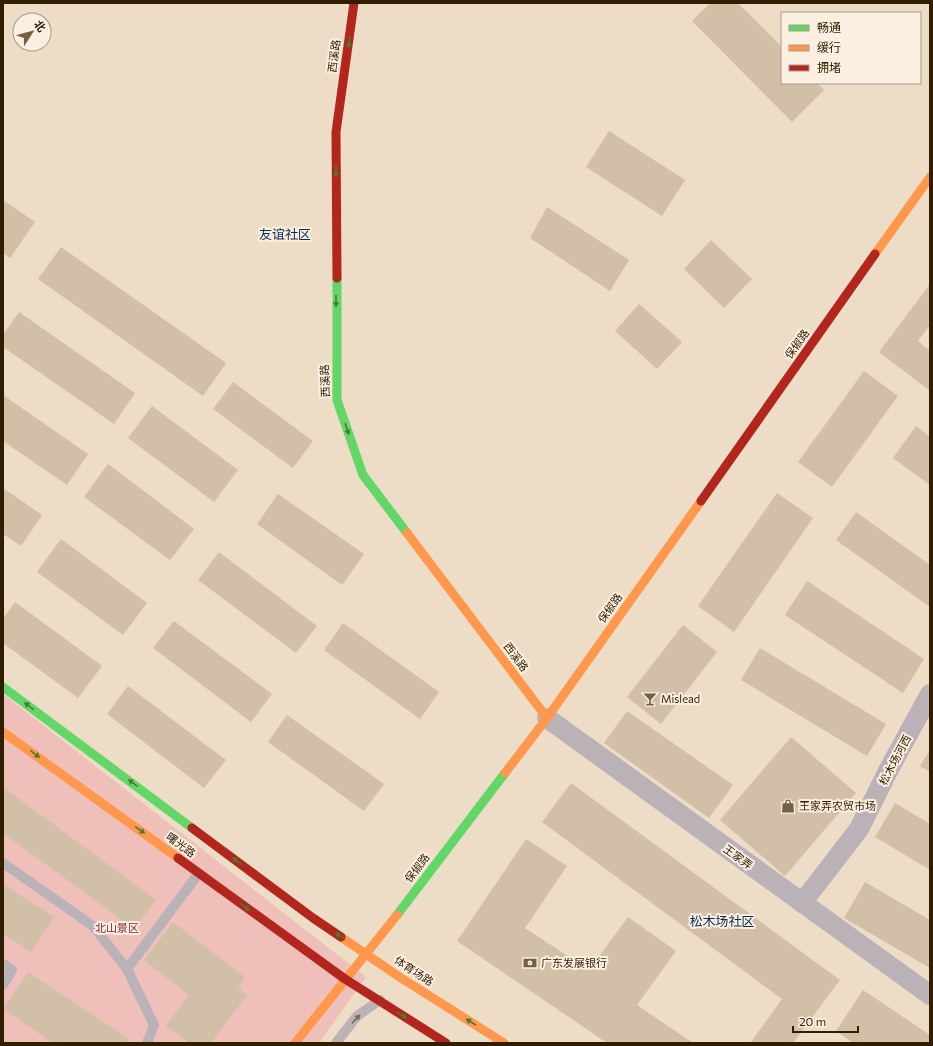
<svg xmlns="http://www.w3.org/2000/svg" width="933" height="1046" viewBox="0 0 933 1046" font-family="Commissioner,'Noto Sans SC',sans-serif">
<rect width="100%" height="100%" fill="#eddcc6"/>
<polygon fill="#efc0ba" points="3,694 366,977 319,1043 3,1043"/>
<g fill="#d2bfa8">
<polygon points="710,3 738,3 782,47 782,83 817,83 824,90 792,122 692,21"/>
<polygon points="609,131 685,180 662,216 586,167"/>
<polygon points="3,200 35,222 10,258 3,253"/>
<polygon points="547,207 629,260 610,291 530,238"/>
<polygon points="711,240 752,279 724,308 684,269"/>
<polygon points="61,247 226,363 203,396 38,279"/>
<polygon points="930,284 930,325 918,341 930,351 930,391 879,352"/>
<polygon points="639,304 682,342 657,369 615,331"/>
<polygon points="19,312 135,393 114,424 3,347 3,335"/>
<polygon points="864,371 898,396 832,487 798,462"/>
<polygon points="233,382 313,441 293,468 213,409"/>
<polygon points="3,395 88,454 67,485 3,441"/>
<polygon points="152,406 238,470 214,502 128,438"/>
<polygon points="916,426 930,437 930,485 893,458"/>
<polygon points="108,464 194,529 170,560 84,497"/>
<polygon points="3,488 42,515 21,546 3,534"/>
<polygon points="777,493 813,518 734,632 698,606"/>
<polygon points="278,494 364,554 342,585 257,524"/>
<polygon points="856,512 930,565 930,607 836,540"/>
<polygon points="61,539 147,603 123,635 37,572"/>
<polygon points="219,552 317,626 296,653 198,580"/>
<polygon points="807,581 924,659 903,693 785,615"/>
<polygon points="15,602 102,666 78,698 3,643 3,619"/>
<polygon points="174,621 272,694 251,722 153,648"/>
<polygon points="343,623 439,692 420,719 324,650"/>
<polygon points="683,625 717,652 661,724 627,697"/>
<polygon points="760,648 886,724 867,756 741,680"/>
<polygon points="128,686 226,760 204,788 107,714"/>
<polygon points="627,711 733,785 709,818 604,743"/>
<polygon points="287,715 384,784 364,811 268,742"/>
<polygon points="791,737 856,793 785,876 720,820"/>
<polygon points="930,750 930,772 920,766"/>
<polygon points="571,783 840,980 793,1043 751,1042 782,999 542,822"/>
<polygon points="3,787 156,900 134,929 3,833"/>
<polygon points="895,803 930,824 930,870 875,837"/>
<polygon points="526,839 567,866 525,928 589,970 628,917 676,951 637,1005 693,1043 607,1043 457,941"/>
<polygon points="865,882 930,920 930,968 844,918"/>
<polygon points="3,884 54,917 31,952 3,934"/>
<polygon points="173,922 245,977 238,988 247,995 211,1043 189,1043 166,1026 189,995 144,960"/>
<polygon points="28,972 129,1039 126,1043 53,1043 3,1009"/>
<polygon points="863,990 930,1035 930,1043 853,1043 836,1031"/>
</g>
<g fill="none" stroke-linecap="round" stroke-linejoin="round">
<g stroke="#bbb2b8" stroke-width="10">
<polyline points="3,863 93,926 127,969 154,1025 147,1043"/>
<polyline points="3,964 12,970 3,985"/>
<polyline points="127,969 199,873"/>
<polyline points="336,1043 357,1016 380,1000"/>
</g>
<g stroke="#bbb2b8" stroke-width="20">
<polyline points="547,718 930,995"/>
<polyline points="802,903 859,829 889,769 930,694"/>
</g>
<g stroke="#63d668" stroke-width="9">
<polyline points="337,278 337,400 363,475 407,533"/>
<polyline points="3,687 192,828"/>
<polyline points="397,915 505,773"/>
</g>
<g stroke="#ff974d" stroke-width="9">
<polyline points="875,254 930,177"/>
<polyline points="407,533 547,718"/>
<polyline points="3,732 178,858"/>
<polyline points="505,773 547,718 701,501"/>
<polyline points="341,937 398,976 504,1043"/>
<polyline points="295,1043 397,915"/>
</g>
<g stroke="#b3261e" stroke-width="9">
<polyline points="337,278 336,132 354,3"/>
<polyline points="701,501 875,254"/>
<polyline points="192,828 313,918 341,937"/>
<polyline points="178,858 345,979 446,1043"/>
</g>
</g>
<defs><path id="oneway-solid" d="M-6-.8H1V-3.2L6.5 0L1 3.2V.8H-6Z"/></defs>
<g fill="#4a7a34">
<use href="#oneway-solid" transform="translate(349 42) rotate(98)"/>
<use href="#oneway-solid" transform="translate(336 171) rotate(90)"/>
<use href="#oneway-solid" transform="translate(336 301) rotate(90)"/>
<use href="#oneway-solid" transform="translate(347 429) rotate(71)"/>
<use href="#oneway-solid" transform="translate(29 706) rotate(-143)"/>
<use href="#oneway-solid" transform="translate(35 754) rotate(36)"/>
<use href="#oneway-solid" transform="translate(133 783) rotate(-143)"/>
<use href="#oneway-solid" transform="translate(140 830) rotate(36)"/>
<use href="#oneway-solid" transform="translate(237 861) rotate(-143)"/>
<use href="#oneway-solid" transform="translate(245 907) rotate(36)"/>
<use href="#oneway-solid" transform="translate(340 936) rotate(-146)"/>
<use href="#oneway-solid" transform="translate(402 1015) rotate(33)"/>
<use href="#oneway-solid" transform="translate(471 1022) rotate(-148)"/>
</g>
<use fill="#76685c" href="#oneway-solid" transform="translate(356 1019) rotate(-47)"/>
<defs>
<g id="bar-bare" transform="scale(1.08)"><path d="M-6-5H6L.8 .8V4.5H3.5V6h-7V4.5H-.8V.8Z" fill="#736045" stroke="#faefe1" stroke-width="2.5" paint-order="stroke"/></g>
<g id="shop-bare" transform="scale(1.08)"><path d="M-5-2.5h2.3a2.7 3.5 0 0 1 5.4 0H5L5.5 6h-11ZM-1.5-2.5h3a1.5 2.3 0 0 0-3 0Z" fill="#736045" stroke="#faefe1" stroke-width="2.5" paint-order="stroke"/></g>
<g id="bank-bare" transform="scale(1.08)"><path d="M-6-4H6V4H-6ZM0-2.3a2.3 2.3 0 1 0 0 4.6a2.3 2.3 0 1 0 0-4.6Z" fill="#736045" stroke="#faefe1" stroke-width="2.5" paint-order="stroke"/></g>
</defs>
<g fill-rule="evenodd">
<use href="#bar-bare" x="650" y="699"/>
<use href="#shop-bare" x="788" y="806"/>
<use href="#bank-bare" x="530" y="963"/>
</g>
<g text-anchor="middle" stroke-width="4" stroke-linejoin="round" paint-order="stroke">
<g font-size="11" fill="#311d00" stroke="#faefe1">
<text transform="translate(334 56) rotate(-82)" y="4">西溪路</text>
<text transform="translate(797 344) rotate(-55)" y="4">保俶路</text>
<text transform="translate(325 381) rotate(-92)" y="4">西溪路</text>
<text transform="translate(610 608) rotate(-55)" y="4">保俶路</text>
<text transform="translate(516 657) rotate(53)" y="4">西溪路</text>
<text transform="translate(895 760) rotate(-62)" y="4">松木场河西</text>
<text transform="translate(181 845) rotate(36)" y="4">曙光路</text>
<text transform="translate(738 857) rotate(36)" y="4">王家弄</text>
<text transform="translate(417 868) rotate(-53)" y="4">保俶路</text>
<text transform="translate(414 971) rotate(33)" y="4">体育场路</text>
</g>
<g font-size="11" fill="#311d00" stroke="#faefe1" text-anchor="start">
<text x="661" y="703">Mislead</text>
<text x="799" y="810">王家弄农贸市场</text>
<text x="541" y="967">广东发展银行</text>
</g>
<g font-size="11" fill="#8c2239" stroke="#faefe1">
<text x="117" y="932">北山景区</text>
</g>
<g font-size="13" fill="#082c53" stroke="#faefe1">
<text x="285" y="239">友谊社区</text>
<text x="722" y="926">松木场社区</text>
</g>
</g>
<rect width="933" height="1046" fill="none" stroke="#311d00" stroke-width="8"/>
<rect x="781" y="12" width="140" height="72" fill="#faefe1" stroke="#aa9b87"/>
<rect x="789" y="25" width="20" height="6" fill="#63d668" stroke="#aa9b87"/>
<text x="817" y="32" font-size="12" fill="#311d00">畅通</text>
<rect x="789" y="45" width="20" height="6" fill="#ff974d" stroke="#aa9b87"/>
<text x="817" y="52" font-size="12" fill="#311d00">缓行</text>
<rect x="789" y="65" width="20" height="6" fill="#b3261e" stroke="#aa9b87"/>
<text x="817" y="72" font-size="12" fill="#311d00">拥堵</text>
<g transform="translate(32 32) rotate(54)"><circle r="19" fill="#faefe1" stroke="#aa9b87"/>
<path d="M0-3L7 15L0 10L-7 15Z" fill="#736045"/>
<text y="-6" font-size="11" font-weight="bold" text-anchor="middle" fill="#311d00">北</text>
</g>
<path d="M793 1026v6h65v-6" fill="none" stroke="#311d00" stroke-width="2"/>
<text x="799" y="1026" font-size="12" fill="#311d00" stroke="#faefe1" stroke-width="3" paint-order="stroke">20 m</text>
</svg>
